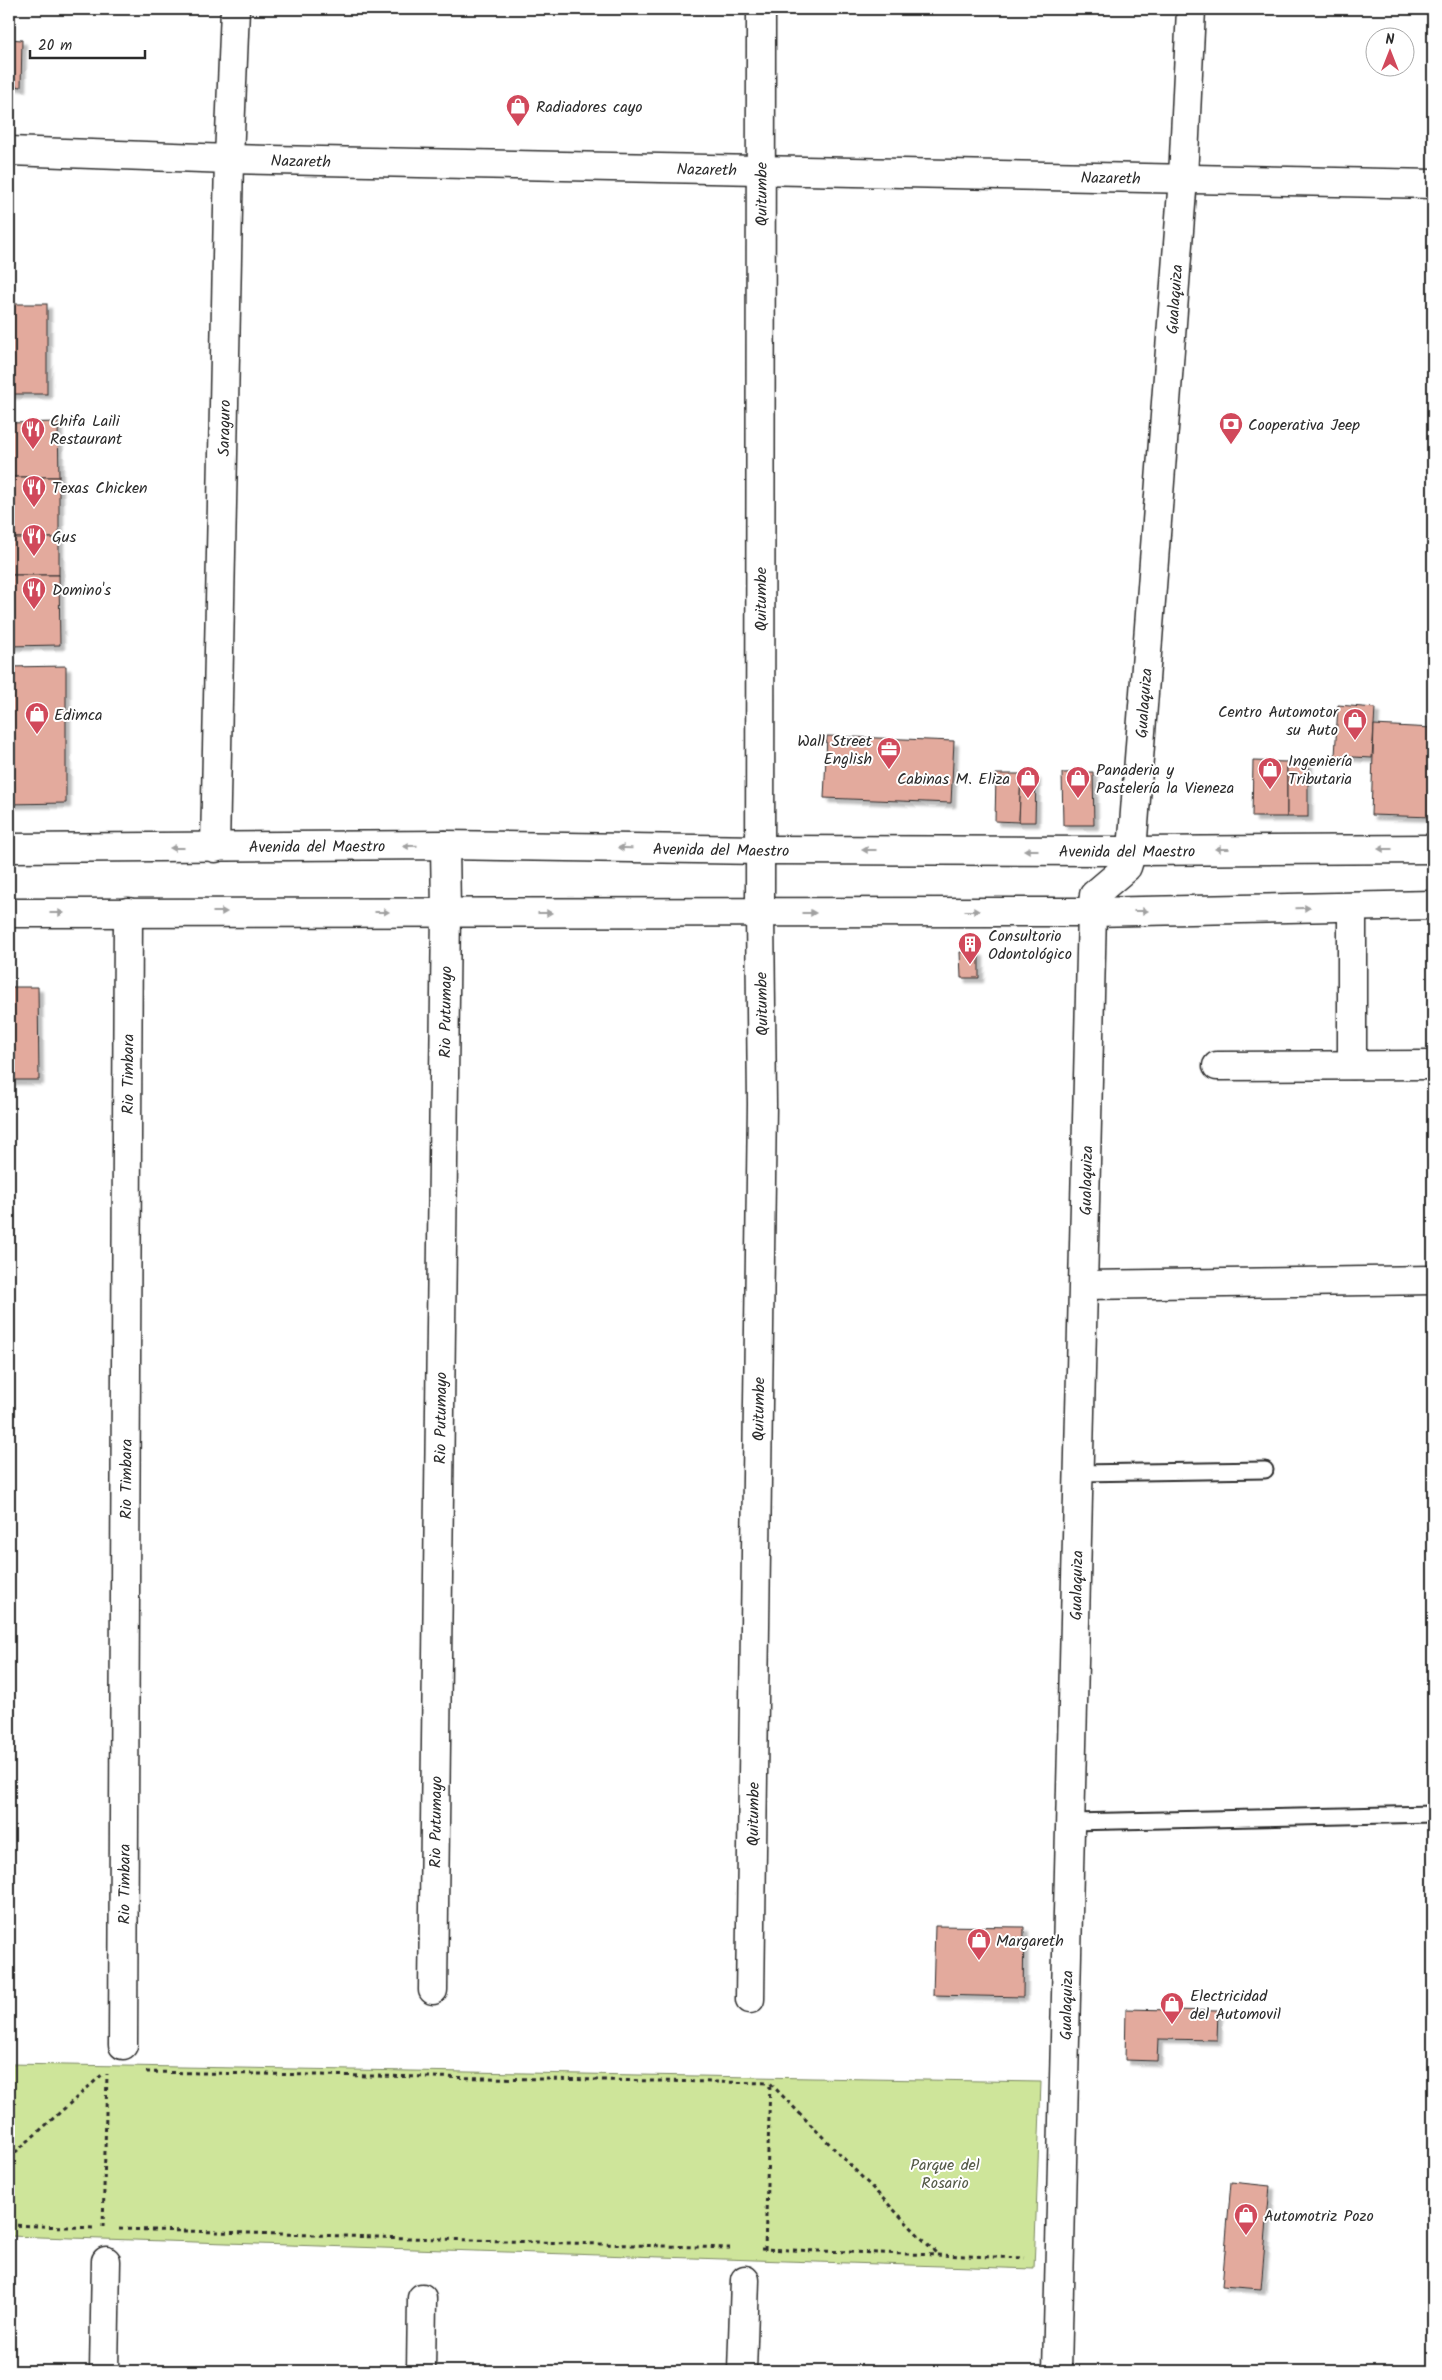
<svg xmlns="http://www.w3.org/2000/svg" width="1442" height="2380" viewBox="0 0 1442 2380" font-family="Kalam,sans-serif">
<defs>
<filter id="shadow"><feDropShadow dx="4.5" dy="4.5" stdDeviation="1" flood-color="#0004"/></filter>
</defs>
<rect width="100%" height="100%" fill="#fff"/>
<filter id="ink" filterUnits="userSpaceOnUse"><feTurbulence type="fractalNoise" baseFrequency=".02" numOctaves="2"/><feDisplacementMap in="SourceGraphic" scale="10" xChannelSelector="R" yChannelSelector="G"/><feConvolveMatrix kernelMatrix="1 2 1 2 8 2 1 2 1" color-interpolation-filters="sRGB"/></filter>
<g filter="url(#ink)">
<polygon fill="#cee59a" stroke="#7c8862" points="9,2064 1041,2082 1034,2269 9,2236"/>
<g fill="#e3aa9d" stroke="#2b2b2b" filter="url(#shadow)">
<polygon points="9,39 22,40 21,87 9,85"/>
<rect x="9" y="304" width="38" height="90"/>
<polygon points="58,422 59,477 9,477 9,423"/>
<rect x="9" y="477" width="50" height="61"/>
<rect x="9" y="538" width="50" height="37"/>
<polygon points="9,575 59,575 60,645 9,646"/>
<polygon points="66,666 66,803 9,804 9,667"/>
<polygon points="1338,705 1375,708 1372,758 1335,756"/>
<polygon points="1374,725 1433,728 1433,817 1371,815"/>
<polygon points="827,736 954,741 951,803 824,798"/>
<polygon points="1253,761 1287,762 1287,817 1252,817"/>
<rect x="1287" y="762" width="21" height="55"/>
<polygon points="1093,772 1094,825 1063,825 1062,773"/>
<polygon points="996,774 1021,774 1019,822 995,821"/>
<polygon points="1021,774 1036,775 1035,822 1019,822"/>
<polygon points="960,952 979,952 979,978 961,978"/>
<polygon points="9,987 38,987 39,1080 9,1080"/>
<polygon points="935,1926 1024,1927 1023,1997 933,1995"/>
<polygon points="1126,2009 1218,2011 1217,2040 1158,2039 1157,2061 1125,2060"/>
<polygon points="1231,2182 1270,2186 1261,2289 1222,2286"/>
</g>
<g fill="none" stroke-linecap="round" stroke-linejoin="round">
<g stroke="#2b2b2b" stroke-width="19">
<g id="service">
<polyline points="1079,1473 1265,1470"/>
<polyline points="1071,1822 1433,1814"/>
</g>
</g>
<g stroke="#2b2b2b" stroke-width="31">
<g id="minor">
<path id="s1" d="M9,151L229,159L1433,184"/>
<path id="s2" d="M215,848L229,159L235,9"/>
<polyline points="1352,907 1352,1065"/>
<polyline points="1217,1066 1433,1065"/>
<polyline points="1084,1285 1433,1280"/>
<path id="s3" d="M433,1990L446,912L445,845"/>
<path id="s4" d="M750,1999L762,1104L760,913L761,9"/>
<path id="s5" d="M123,2045L128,912"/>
<polyline points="104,2371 106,2261"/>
<polyline points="421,2371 422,2298"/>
<polyline points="742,2371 745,2280"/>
</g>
</g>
<g stroke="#2b2b2b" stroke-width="31">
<g id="tertiary">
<path id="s6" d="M1057,2371L1092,912L1094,895L1127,867L1132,851L1183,178L1191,9"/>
</g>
</g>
<g stroke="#2b2b2b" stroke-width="31">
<g id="secondary">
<path id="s7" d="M9,848L445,845L761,850L1132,851L1433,849"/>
<polyline points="9,913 1092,912 1433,905"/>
</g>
</g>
<g stroke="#2b2b2b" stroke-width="3" stroke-dasharray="4 4" stroke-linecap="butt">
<polyline points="146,2072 770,2083"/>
<polyline points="9,2158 104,2073"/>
<polyline points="9,2225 96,2228"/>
<polyline points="103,2227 107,2074"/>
<polyline points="119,2229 730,2248"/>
<polyline points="761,2249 1025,2258"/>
<polyline points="765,2250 770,2083 938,2255"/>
</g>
<use href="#service" stroke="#fff" stroke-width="15"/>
<use href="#minor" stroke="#fff" stroke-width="28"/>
<use href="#tertiary" stroke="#fff" stroke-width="28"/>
<use href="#secondary" stroke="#fff" stroke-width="28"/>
</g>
<defs><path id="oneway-solid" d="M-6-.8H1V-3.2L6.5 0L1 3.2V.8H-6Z" transform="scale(1.25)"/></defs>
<g fill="#a0a0a0">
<use href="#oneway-solid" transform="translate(410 846) rotate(179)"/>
<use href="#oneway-solid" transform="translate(177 848) rotate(180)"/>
<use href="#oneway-solid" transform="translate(625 848) rotate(-179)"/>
<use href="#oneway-solid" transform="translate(1222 849) rotate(180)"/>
<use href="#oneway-solid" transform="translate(1385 849) rotate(180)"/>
<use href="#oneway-solid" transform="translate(869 850) rotate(180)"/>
<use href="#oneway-solid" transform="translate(1031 850) rotate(180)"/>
<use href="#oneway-solid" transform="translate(1303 908) rotate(-1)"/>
<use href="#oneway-solid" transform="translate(972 911)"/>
<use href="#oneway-solid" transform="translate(1141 911)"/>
<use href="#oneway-solid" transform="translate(220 912)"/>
<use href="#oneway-solid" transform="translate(382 912)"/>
<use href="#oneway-solid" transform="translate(57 913)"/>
<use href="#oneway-solid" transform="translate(545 913)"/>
<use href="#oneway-solid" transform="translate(809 913)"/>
</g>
</g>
<defs>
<g id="shop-pin" transform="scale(1.25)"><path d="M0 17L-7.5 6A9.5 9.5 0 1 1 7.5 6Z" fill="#d1495b" stroke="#fff"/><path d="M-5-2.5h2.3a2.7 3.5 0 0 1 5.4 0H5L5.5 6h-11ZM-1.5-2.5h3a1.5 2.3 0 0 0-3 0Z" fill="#fff"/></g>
<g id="bank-pin" transform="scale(1.25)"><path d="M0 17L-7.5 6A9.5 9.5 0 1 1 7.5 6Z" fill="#d1495b" stroke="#fff"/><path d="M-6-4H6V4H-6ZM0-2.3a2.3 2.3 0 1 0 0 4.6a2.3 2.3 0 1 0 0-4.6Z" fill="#fff"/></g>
<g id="restaurant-pin" transform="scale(1.25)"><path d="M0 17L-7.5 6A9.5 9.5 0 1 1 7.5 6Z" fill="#d1495b" stroke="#fff"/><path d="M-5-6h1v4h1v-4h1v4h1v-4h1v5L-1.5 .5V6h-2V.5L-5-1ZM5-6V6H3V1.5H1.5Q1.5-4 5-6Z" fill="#fff"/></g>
<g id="office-pin" transform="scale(1.25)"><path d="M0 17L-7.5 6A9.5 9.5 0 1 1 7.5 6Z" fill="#d1495b" stroke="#fff"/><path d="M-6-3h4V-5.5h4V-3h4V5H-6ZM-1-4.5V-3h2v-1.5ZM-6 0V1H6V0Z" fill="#fff"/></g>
<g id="building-pin" transform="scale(1.25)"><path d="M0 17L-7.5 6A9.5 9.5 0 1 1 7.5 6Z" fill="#d1495b" stroke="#fff"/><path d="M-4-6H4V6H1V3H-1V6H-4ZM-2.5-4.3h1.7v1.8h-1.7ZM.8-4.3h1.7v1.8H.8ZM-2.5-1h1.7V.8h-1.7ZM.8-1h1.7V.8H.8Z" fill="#fff"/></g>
</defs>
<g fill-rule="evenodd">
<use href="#shop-pin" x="518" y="106"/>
<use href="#bank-pin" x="1231" y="424"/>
<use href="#restaurant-pin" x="33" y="429"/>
<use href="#restaurant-pin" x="34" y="487"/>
<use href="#restaurant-pin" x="34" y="536"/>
<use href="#restaurant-pin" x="34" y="589"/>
<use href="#shop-pin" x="37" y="714"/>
<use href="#shop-pin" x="1355" y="720"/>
<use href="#office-pin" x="889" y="749"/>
<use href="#shop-pin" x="1270" y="769"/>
<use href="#shop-pin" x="1028" y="778"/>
<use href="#shop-pin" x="1078" y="778"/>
<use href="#building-pin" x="970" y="944"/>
<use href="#shop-pin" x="979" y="1940"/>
<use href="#shop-pin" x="1172" y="2004"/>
<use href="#shop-pin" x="1246" y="2215"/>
</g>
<g text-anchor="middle" stroke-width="4" stroke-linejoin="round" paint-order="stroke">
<g font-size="16" fill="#2b2b2b" stroke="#fff" text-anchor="start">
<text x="536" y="112">Radiadores cayo</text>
<text x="50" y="426">Chifa Laili<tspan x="50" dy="18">Restaurant</tspan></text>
<text x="1248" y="430">Cooperativa Jeep</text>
<text x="52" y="493">Texas Chicken</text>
<text x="52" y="542">Gus</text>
<text x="52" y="595">Domino's</text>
<text x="1338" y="717" text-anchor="end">Centro Automotor<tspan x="1338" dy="18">su Auto</tspan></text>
<text x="54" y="720">Edimca</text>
<text x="872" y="746" text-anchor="end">Wall Street<tspan x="872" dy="18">English</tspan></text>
<text x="1288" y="766">Ingeniería<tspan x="1288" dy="18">Tributaria</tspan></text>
<text x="1096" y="775">Panaderia y<tspan x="1096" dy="18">Pastelería la Vieneza</tspan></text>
<text x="1010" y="784" text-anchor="end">Cabinas M. Eliza</text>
<text x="988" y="941">Consultorio<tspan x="988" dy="18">Odontológico</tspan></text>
<text x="996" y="1946">Margareth</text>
<text x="1190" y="2001">Electricidad<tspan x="1190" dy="18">del Automovil</tspan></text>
<text x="1264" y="2221">Automotriz Pozo</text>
</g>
<g font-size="16" fill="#2b2b2b" stroke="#fff">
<text dy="6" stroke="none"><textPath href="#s1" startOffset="292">Nazareth</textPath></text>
<text dy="6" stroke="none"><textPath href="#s1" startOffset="698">Nazareth</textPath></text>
<text dy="6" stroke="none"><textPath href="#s1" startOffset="1102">Nazareth</textPath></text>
<text dy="6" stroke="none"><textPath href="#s4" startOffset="1805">Quitumbe</textPath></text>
<text dy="6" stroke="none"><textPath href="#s6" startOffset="2090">Gualaquiza</textPath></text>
<text dy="6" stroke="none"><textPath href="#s2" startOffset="420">Saraguro</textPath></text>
<text dy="6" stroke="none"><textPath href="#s4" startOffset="1400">Quitumbe</textPath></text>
<text dy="6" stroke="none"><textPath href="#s6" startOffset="1685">Gualaquiza</textPath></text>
<text dy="6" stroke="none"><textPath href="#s7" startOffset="308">Avenida del Maestro</textPath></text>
<text dy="6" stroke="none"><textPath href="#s7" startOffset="712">Avenida del Maestro</textPath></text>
<text dy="6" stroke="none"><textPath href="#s7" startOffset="1118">Avenida del Maestro</textPath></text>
<text transform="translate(761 1004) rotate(-91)" y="6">Quitumbe</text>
<text dy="6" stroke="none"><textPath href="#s3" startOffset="978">Rio Putumayo</textPath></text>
<text dy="6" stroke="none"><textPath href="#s5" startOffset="971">Rio Timbara</textPath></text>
<text dy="6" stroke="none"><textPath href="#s6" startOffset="1191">Gualaquiza</textPath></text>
<text dy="6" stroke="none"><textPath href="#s4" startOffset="590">Quitumbe</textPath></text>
<text dy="6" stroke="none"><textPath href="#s3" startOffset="572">Rio Putumayo</textPath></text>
<text dy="6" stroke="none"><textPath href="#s5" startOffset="566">Rio Timbara</textPath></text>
<text dy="6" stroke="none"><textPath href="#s6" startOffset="786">Gualaquiza</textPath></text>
<text dy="6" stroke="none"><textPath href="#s4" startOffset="185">Quitumbe</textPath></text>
<text dy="6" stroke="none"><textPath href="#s3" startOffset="168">Rio Putumayo</textPath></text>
<text dy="6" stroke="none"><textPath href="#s5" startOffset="161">Rio Timbara</textPath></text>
<text dy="6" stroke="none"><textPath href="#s6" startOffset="366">Gualaquiza</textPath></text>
</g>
<g font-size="16" fill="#545a47" stroke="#fff">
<text x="945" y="2170">Parque del<tspan x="945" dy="18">Rosario</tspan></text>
</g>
</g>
<rect width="1442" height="2380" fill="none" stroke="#fff" stroke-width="30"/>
<rect x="15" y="15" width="1412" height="2350" fill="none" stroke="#2b2b2b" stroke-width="2" filter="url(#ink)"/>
<g transform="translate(1390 52)"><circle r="24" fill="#ffffff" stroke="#aaaaaa"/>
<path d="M0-4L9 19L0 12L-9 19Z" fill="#d1495b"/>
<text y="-8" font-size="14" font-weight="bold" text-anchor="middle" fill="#2b2b2b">N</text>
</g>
<path d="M30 50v8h115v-8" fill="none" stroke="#2b2b2b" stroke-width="2.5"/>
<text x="38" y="50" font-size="15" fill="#2b2b2b" stroke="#ffffff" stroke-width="4" paint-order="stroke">20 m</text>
</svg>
